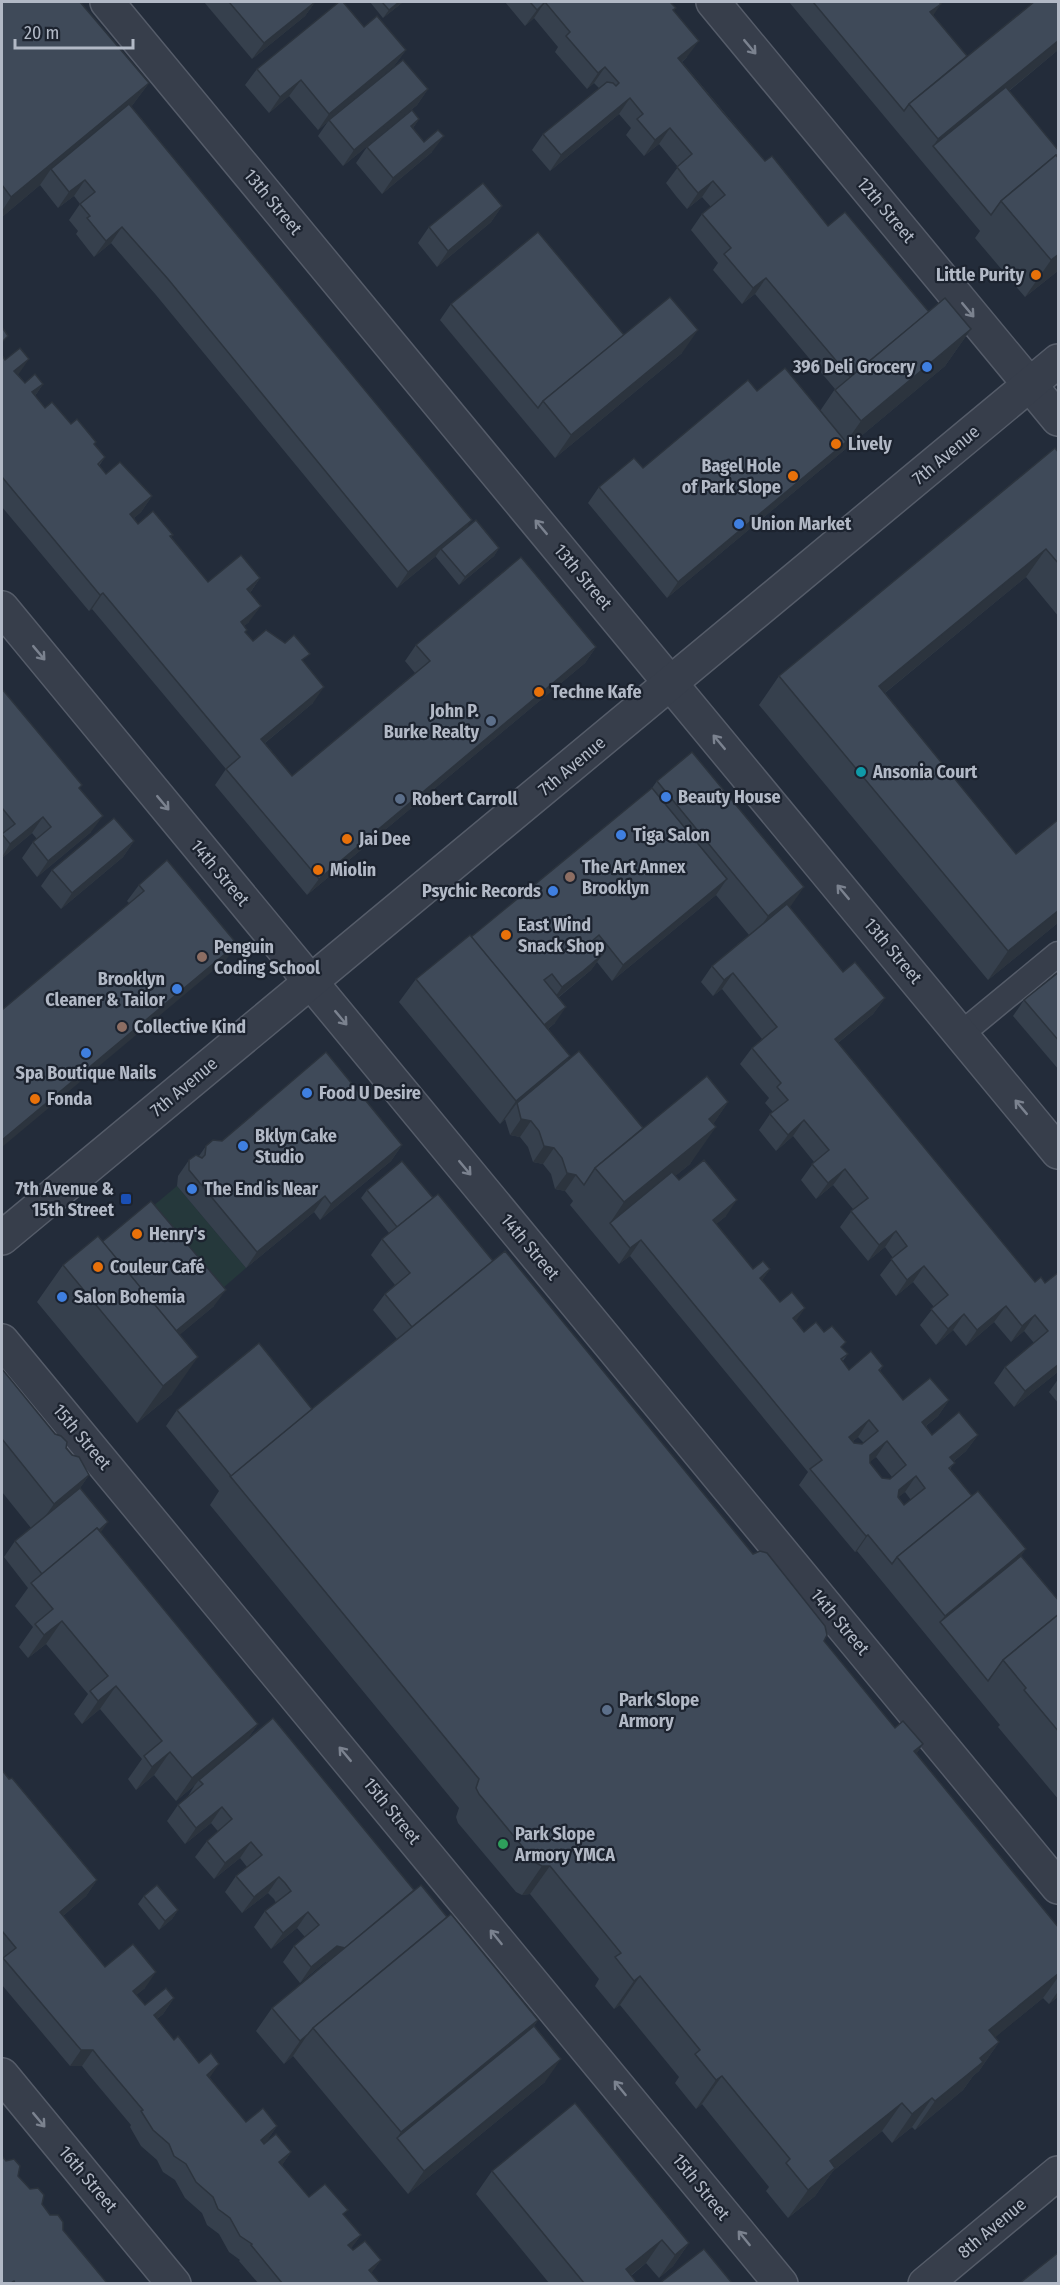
<svg xmlns="http://www.w3.org/2000/svg" width="1060" height="2285" viewBox="0 0 1060 2285" font-family="'Fira Sans Condensed',sans-serif">
<rect width="100%" height="100%" fill="#232c3a"/>
<polygon fill="#25383b" points="177,1186 246,1268 209,1300 140,1217"/>
<g fill="none" stroke-linecap="round" stroke-linejoin="round">
<g stroke="#555c69" stroke-width="27">
<polyline id="service" points="961,1034 1058,954"/>
</g>
<g stroke="#555c69" stroke-width="36">
<g id="minor">
<polyline points="107,2 1058,1152"/>
<polyline points="713,2 1058,419"/>
<polyline points="2,608 1058,1887"/>
<polyline points="2,1341 781,2284"/>
<polyline points="2,2075 174,2284"/>
<polyline points="925,2284 1058,2173"/>
</g>
</g>
<g stroke="#555c69" stroke-width="36">
<polyline id="tertiary" points="2,1238 1058,361"/>
</g>
<use href="#service" stroke="#373e4b" stroke-width="24"/>
<use href="#minor" stroke="#373e4b" stroke-width="33"/>
<use href="#tertiary" stroke="#373e4b" stroke-width="33"/>
</g>
<g fill="#36404d" fill-rule="evenodd">
<polygon points="2,2 149,83 131,107 466,528 499,548 494,556 459,585 436,557 436,556 397,588 156,295 111,243 94,257 76,234 78,231 69,220 80,204 74,196 58,208 40,185 2,217"/>
<polygon points="204,2 315,2 305,16 252,59"/>
<polygon points="370,2 403,2 383,18"/>
<polygon points="505,2 670,2 676,8 674,10 687,57 682,62 765,161 828,226 929,312 971,329 945,366 667,598 588,503 599,487 643,468 757,391 820,411 835,389 755,294 742,304 713,270 718,263 691,230 702,214 711,207 702,197 687,209 676,196 666,183 678,167 659,144 644,156 626,135 631,128 619,114 550,171 532,150 543,134 599,88 594,83 587,89 555,52 558,47 534,18 525,26"/>
<polygon points="789,2 939,2 933,15 967,56 1059,2 1059,52 1058,50 1009,91 1059,151 1059,270 1025,297 975,238 980,231"/>
<polygon points="364,27 406,50 394,66 318,130 289,96 269,113 245,85 257,69"/>
<polygon points="428,89 417,105 343,166 318,136 329,120"/>
<polygon points="419,119 413,128 432,152 382,194 356,163 367,147"/>
<polygon points="502,206 491,222 437,267 418,243 429,227"/>
<polygon points="451,304 624,335 682,353 555,458 440,320"/>
<polygon points="2,355 25,383 43,384 35,396 45,408 96,442 94,445 105,457 99,466 106,474 152,496 141,512 134,518 138,524 173,535 171,537 208,582 260,578 250,593 249,622 244,626 246,633 253,641 304,662 313,703 265,743 292,776 415,673 405,661 416,645 596,647 585,663 307,895 215,785 226,769 92,609 89,611 2,507"/>
<polygon points="1059,453 1059,617 1026,577 885,693 1016,854 1059,819 1059,922 988,980 759,705 779,676"/>
<polygon points="2,689 80,788 91,832 37,877 22,858 33,842 37,839 32,833 2,858"/>
<path d="M657,781L789,907L843,972L885,998L873,1014L838,1043L1035,1282L1045,1283L1059,1272V1371L1014,1407L994,1383L1005,1367L1034,1343L1024,1331L1011,1342L994,1322L966,1346L953,1330L936,1345L920,1325L934,1307L913,1282L896,1296L880,1275L893,1258L885,1247L868,1261L840,1227L853,1209L833,1185L816,1199L801,1180L814,1162L793,1136L776,1151L759,1130L770,1114L773,1112L765,1103L769,1098L740,1064L752,1048L762,1039L722,989L713,996L701,982L712,966L749,935L716,895L612,981L597,962L591,970L558,998L555,1023L548,1029L570,1056L564,1064L643,1128L728,1102L713,1124L690,1164L675,1176L679,1180L726,1216L716,1224L753,1269H770L762,1280L804,1332H824L842,1348L848,1354L842,1362L849,1370L883,1366L880,1371L903,1400H949L938,1416L926,1426L932,1435H978L966,1451L954,1461L950,1470L1059,1601V1800L998,1727L1000,1725L881,1580L857,1551L855,1552L799,1485L808,1472L630,1256L619,1264L570,1205L573,1201L565,1191L555,1189L551,1174L543,1164L533,1162L528,1147L520,1137L510,1135L505,1119L500,1124L399,1002L416,979L471,937L652,788ZM858,1437L864,1443L862,1444L854,1443L853,1441ZM876,1457L892,1477L890,1479L882,1478L870,1463V1461ZM905,1492L911,1500L904,1505L898,1497Z"/>
<polygon points="134,841 123,857 61,909 41,886 52,870"/>
<polygon points="139,885 226,960 129,903 127,901"/>
<polygon points="1059,972 1059,1070 1013,1016 1024,1000"/>
<polygon points="222,1141 402,1145 391,1161 320,1220 314,1212 246,1268 177,1186 178,1176 189,1160 199,1156 206,1146"/>
<polygon points="367,1190 433,1198 493,1261 824,1641 895,1728 923,1744 916,1754 1059,1928 1059,1996 1049,2004 1043,1998 995,2037 999,2042 979,2071 973,2076 963,2090 915,2130 912,2127 892,2143 882,2131 833,2171 815,2196 788,2218 766,2191 769,2187 702,2104 696,2109 675,2083 679,2077 620,2005 614,2009 595,1986 599,1979 530,1894 522,1895 516,1892 458,1823 456,1817 459,1808 210,1505 219,1491 166,1426 177,1410 312,1409 397,1339 373,1310 385,1294 395,1285 371,1255 382,1239 389,1233 361,1198"/>
<polygon points="102,1242 214,1306 179,1335 172,1394 137,1423 37,1302 63,1265"/>
<polygon points="2,1369 89,1475 80,1488 101,1533 258,1724 246,1741 414,1890 447,1917 538,2020 534,2026 545,2082 408,2194 293,2056 284,2064 256,2031 272,2008 327,1962 325,1962 300,1983 283,1962 294,1946 305,1937 297,1928 271,1949 254,1927 265,1911 276,1903 274,1899 268,1893 242,1913 225,1892 236,1876 247,1867 240,1858 214,1879 195,1857 207,1841 218,1831 216,1829 211,1823 185,1844 167,1821 178,1805 189,1797 188,1796 195,1785 176,1801 154,1775 136,1790 128,1779 142,1759 100,1709 82,1724 74,1714 88,1694 46,1644 28,1658 19,1647 33,1627 15,1606 28,1588 4,1557 15,1541 31,1528 2,1492"/>
<polygon points="1059,1378 1059,1404 1049,1392"/>
<polygon points="2,1770 97,1880 86,1896 63,1916 105,1967 145,1988 136,1995 145,2005 174,1998 163,2014 157,2019 174,2040 210,2078 246,2122 277,2126 266,2142 291,2152 282,2165 309,2197 344,2215 361,2235 351,2248 353,2250 381,2260 371,2273 380,2283 258,2283 239,2261 240,2260 229,2252 219,2234 207,2225 202,2213 185,2198 175,2180 163,2172 157,2160 141,2146 130,2127 131,2125 89,2075 82,2066 70,2066 2,1985"/>
<polygon points="144,1896 178,1910 172,1919 159,1930 138,1904"/>
<polygon points="492,2171 689,2243 673,2266 659,2278 646,2263 631,2276 637,2283 549,2283 476,2194"/>
</g>
<g fill="#2c343e">
<polygon points="315,2 305,16 252,59 264,43"/>
<polygon points="399,2 403,2 383,18 389,10"/>
<polygon points="545,2 534,18 525,26 537,10"/>
<polygon points="941,4 930,20 930,12"/>
<polygon points="1059,40 1059,49 1058,50 937,150 933,146 938,139"/>
<polygon points="699,41 687,57 667,74 678,58"/>
<polygon points="406,50 394,66 318,130 329,114"/>
<polygon points="605,67 594,83 587,89 598,73"/>
<polygon points="301,80 289,96 269,113 280,97"/>
<polygon points="149,83 128,111 51,169 40,185 2,217 2,211 11,197"/>
<polygon points="428,89 417,105 343,166 354,150"/>
<polygon points="630,98 619,114 550,171 561,155"/>
<polygon points="419,119 408,135 411,126"/>
<polygon points="670,128 659,144 644,156 655,140"/>
<polygon points="444,136 432,152 382,194 393,178"/>
<polygon points="85,180 74,196 58,208 69,192"/>
<polygon points="713,181 702,197 687,209 698,193"/>
<polygon points="502,206 491,222 437,267 448,251"/>
<polygon points="122,227 111,243 94,257 106,241"/>
<polygon points="1059,254 1059,270 1025,297 1051,260"/>
<polygon points="766,278 755,294 742,304 753,288"/>
<polygon points="971,329 945,366 667,598 678,582 846,442 861,421"/>
<polygon points="698,330 682,353 555,458 571,435"/>
<polygon points="29,359 18,375 14,371"/>
<polygon points="43,384 32,400 32,392"/>
<polygon points="152,496 141,512 119,531 130,514"/>
<polygon points="472,520 461,536 441,549 436,556 397,588 408,572"/>
<polygon points="499,548 494,556 459,585 465,577"/>
<polygon points="1046,549 1026,577 859,714 879,686"/>
<polygon points="260,578 249,594 247,589"/>
<polygon points="103,593 92,609 89,611 100,595"/>
<polygon points="261,606 249,622 230,638 241,622"/>
<polygon points="596,647 585,663 307,895 319,879"/>
<polygon points="324,687 313,703 250,755 261,739"/>
<polygon points="103,816 91,832 37,877 48,861"/>
<polygon points="43,817 32,833 2,858 2,857 10,844"/>
<polygon points="134,841 123,857 61,909 72,893"/>
<polygon points="727,879 716,895 612,981 623,965"/>
<polygon points="804,887 788,910 752,939 768,916"/>
<polygon points="1059,910 1059,922 988,980 1008,951"/>
<polygon points="237,944 226,960 2,1147 2,1140"/>
<polygon points="603,954 591,970 551,1003 562,987"/>
<polygon points="733,973 722,989 713,996 724,980"/>
<polygon points="885,998 873,1014 823,1055 835,1039"/>
<polygon points="566,1007 555,1023 527,1046 538,1030"/>
<polygon points="570,1056 554,1079 517,1103 505,1119 500,1124 516,1101"/>
<polygon points="728,1102 706,1135 716,1127 690,1164 613,1227 610,1223 624,1202 709,1119"/>
<polygon points="521,1119 531,1121 520,1137 510,1135"/>
<polygon points="804,1120 793,1136 776,1151 788,1135"/>
<polygon points="402,1145 391,1161 320,1220 331,1204"/>
<polygon points="544,1146 554,1148 543,1164 533,1162"/>
<polygon points="845,1169 833,1185 816,1199 828,1183"/>
<polygon points="567,1173 576,1175 565,1191 555,1189"/>
<polygon points="325,1196 314,1212 246,1268 257,1252"/>
<polygon points="737,1200 726,1216 702,1236 713,1220"/>
<polygon points="896,1231 885,1247 868,1261 879,1245"/>
<polygon points="641,1240 630,1256 619,1264 630,1248"/>
<polygon points="924,1266 913,1282 896,1296 907,1280"/>
<polygon points="770,1269 759,1285 760,1278"/>
<polygon points="226,1290 214,1306 146,1363 157,1347"/>
<polygon points="1006,1306 994,1322 966,1346 977,1330"/>
<polygon points="805,1308 794,1324 793,1318"/>
<polygon points="964,1314 953,1330 936,1345 948,1329"/>
<polygon points="1035,1315 1024,1331 1011,1342 1022,1326"/>
<polygon points="198,1357 172,1394 137,1423 163,1386"/>
<polygon points="1059,1364 1059,1371 1014,1407 1025,1391"/>
<polygon points="949,1400 938,1416 911,1438 922,1422"/>
<polygon points="869,1420 858,1437 838,1453 849,1437"/>
<polygon points="978,1435 966,1451 939,1473 950,1457"/>
<polygon points="887,1441 876,1457 859,1471 870,1455"/>
<polygon points="89,1475 69,1504 34,1532 54,1504"/>
<polygon points="916,1476 905,1492 888,1506 899,1490"/>
<polygon points="108,1522 97,1538 35,1588"/>
<polygon points="868,1535 857,1551 855,1552 866,1536"/>
<polygon points="1026,1549 1010,1572 940,1622 945,1616"/>
<polygon points="62,1621 46,1644 28,1658 44,1635"/>
<polygon points="116,1686 100,1709 82,1724 98,1701"/>
<polygon points="258,1724 242,1747 199,1780 195,1785 176,1801 192,1778"/>
<polygon points="923,1744 903,1773 914,1751"/>
<polygon points="170,1752 154,1775 136,1790 152,1767"/>
<polygon points="222,1807 211,1823 185,1844 196,1828"/>
<polygon points="251,1842 240,1858 214,1879 225,1863"/>
<polygon points="542,1866 550,1866 530,1894 522,1895"/>
<polygon points="279,1877 268,1893 242,1913 254,1897"/>
<polygon points="97,1880 86,1896 49,1928 60,1912"/>
<polygon points="178,1910 172,1919 159,1930 165,1921"/>
<polygon points="308,1912 297,1928 271,1949 283,1933"/>
<polygon points="337,1946 347,1948 336,1964 325,1962 300,1983 311,1967"/>
<polygon points="156,1972 145,1988 122,2007 133,1991"/>
<polygon points="1059,1973 1059,1976 1043,1998 969,2059 989,2030"/>
<polygon points="640,1976 620,2005 614,2009 634,1981"/>
<polygon points="1059,1990 1059,1996 1049,2004"/>
<polygon points="174,1998 163,2014 142,2031 154,2015"/>
<polygon points="538,2020 518,2049 397,2138 401,2132"/>
<polygon points="308,2034 293,2056 284,2064 300,2041"/>
<polygon points="999,2042 979,2071 973,2076 963,2090 915,2130 935,2101 980,2058"/>
<polygon points="81,2050 93,2050 82,2066 70,2066"/>
<polygon points="561,2059 545,2082 408,2194 424,2171"/>
<polygon points="219,2064 208,2080 207,2075"/>
<polygon points="722,2076 702,2104 696,2109 716,2080"/>
<polygon points="932,2098 912,2127 892,2143 912,2114"/>
<polygon points="902,2103 882,2131 833,2171 815,2196 788,2218 808,2190 830,2161"/>
<polygon points="277,2126 266,2142 250,2156 261,2140"/>
<polygon points="291,2152 280,2168 279,2162"/>
<polygon points="361,2235 349,2251 348,2245"/>
<polygon points="662,2240 646,2263 621,2283 626,2269"/>
<polygon points="689,2243 673,2266 659,2278 675,2255"/>
<polygon points="381,2260 369,2276 369,2270"/>
</g>
<g fill="#3f4a59" stroke="#2c343e" stroke-width="1.5" fill-rule="evenodd">
<polygon points="2,2 80,2 149,83 11,197 2,185"/>
<polygon points="229,2 315,2 264,43"/>
<polygon points="339,2 343,2 364,27 377,16 406,50 329,114 301,80 280,97 257,69"/>
<polygon points="382,2 399,2 389,10"/>
<polygon points="530,2 670,2 676,8 673,10 699,41 678,58 722,111 765,161 772,156 828,226 845,212 929,312 850,377 766,278 753,288 724,254 731,248 702,214 725,195 713,181 698,193 687,180 677,167 692,154 670,128 655,140 637,119 643,114 630,98 561,155 543,134 607,82 613,83 616,86 619,83 605,67 598,73 566,36 570,32 545,2 537,10"/>
<polygon points="813,2 939,2 941,4 930,12 967,56 909,104 904,111"/>
<polygon points="1034,2 1059,2 1059,40 938,139 909,104"/>
<polygon points="403,60 428,89 354,150 329,120"/>
<polygon points="1006,87 1059,151 1059,159 1056,155 1001,201 991,215 933,146"/>
<polygon points="129,104 472,520 408,572 168,279 122,227 106,241 87,218 90,216 80,204 95,192 85,180 69,192 51,169"/>
<polygon points="412,110 419,119 411,126 424,142 438,130 444,136 393,178 367,147"/>
<polygon points="1056,155 1059,159 1059,254 1051,260 1001,201"/>
<polygon points="483,183 502,206 448,251 429,227"/>
<polygon points="538,232 624,335 543,401 538,408 451,304"/>
<polygon points="670,297 698,330 571,435 543,401"/>
<polygon points="945,298 971,329 861,421 835,390"/>
<polygon points="2,327 8,336 2,342"/>
<polygon points="20,348 29,359 14,371 25,383 35,374 43,384 32,392 45,408 52,402 71,424 77,419 96,442 94,444 105,457 98,464 106,474 120,462 152,496 130,514 138,524 153,511 173,535 170,536 208,582 241,555 260,578 247,589 261,606 241,622 247,630 245,632 253,641 266,630 285,643 294,635 310,654 302,660 324,687 261,739 292,776 430,661 416,645 521,557 596,647 319,879 226,769 240,757 103,593 100,595 2,477 2,355 5,360"/>
<polygon points="785,368 846,442 678,582 599,487 634,458 643,468 748,380 757,391"/>
<polygon points="1055,448 1059,453 1059,564 1046,549 879,686 1016,854 1059,819 1059,910 1008,951 779,676"/>
<polygon points="476,520 499,548 465,577 441,549"/>
<polygon points="2,689 82,785 79,788 103,816 48,861 33,842 51,827 43,817 10,844 2,834 15,824 2,808"/>
<polygon points="692,752 804,887 768,916 657,781"/>
<polygon points="652,788 727,879 623,965 599,935 592,941 603,954 583,971 562,987 552,974 544,980 566,1007 544,1025 471,937"/>
<polygon points="114,818 134,841 72,893 52,870"/>
<polygon points="167,860 237,944 2,1140 2,1010 144,891 139,885"/>
<polygon points="787,904 843,972 855,962 885,998 835,1039 1035,1282 1041,1277 1045,1283 1059,1272 1059,1364 1025,1391 1005,1367 1048,1331 1035,1315 1022,1326 1006,1306 977,1330 964,1314 948,1329 931,1309 948,1295 924,1266 907,1280 891,1259 907,1246 896,1231 879,1245 851,1211 868,1198 845,1169 828,1183 812,1164 829,1150 804,1120 788,1135 770,1114 788,1100 777,1087 781,1083 752,1048 777,1027 733,973 724,980 712,966"/>
<polygon points="470,935 570,1056 516,1101 416,979"/>
<polygon points="1059,972 1059,1041 1024,1000"/>
<polygon points="579,1051 643,1128 595,1168 584,1185 576,1175 567,1173 562,1158 554,1148 544,1146 539,1131 531,1121 521,1119 517,1103"/>
<polygon points="326,1052 402,1145 331,1204 325,1196 257,1252 189,1170 189,1160 196,1155 202,1158 205,1155 206,1146 213,1140 222,1141"/>
<polygon points="707,1076 728,1102 709,1119 716,1127 624,1202 595,1168"/>
<path d="M704,1160L737,1200L713,1220L753,1269L763,1261L770,1269L760,1278L780,1302L792,1292L805,1308L793,1318L804,1332L816,1322L824,1332L832,1326L846,1342L841,1347L848,1354L841,1359L849,1370L871,1351L883,1366L879,1370L903,1400L930,1378L949,1400L922,1422L932,1435L959,1412L978,1435L950,1457L955,1463L949,1468L972,1496L897,1557L892,1564L868,1535L866,1536L810,1469L822,1460L641,1240L630,1248L610,1223L672,1172L679,1180ZM869,1420L878,1431L862,1444L854,1443L849,1437ZM887,1441L906,1465L890,1479L882,1478L870,1463V1455ZM916,1476L925,1488L904,1505L898,1497L899,1490Z"/>
<polygon points="402,1161 433,1198 397,1227 367,1190"/>
<polygon points="438,1194 493,1261 412,1327 385,1294 410,1273 382,1239"/>
<polygon points="151,1201 226,1290 176,1331 102,1242"/>
<polygon points="98,1236 198,1357 163,1386 63,1265"/>
<polygon points="505,1251 753,1554 760,1551 767,1553 825,1626 827,1635 824,1641 895,1728 903,1721 923,1744 914,1751 1059,1928 1059,1973 989,2030 999,2042 980,2058 983,2062 935,2101 932,2098 912,2114 902,2103 830,2161 835,2168 808,2190 786,2163 790,2159 722,2076 716,2080 695,2054 700,2050 640,1976 634,1981 615,1957 621,1953 550,1866 542,1866 536,1863 479,1794 476,1788 479,1779 230,1476"/>
<polygon points="259,1343 312,1409 231,1476 177,1410"/>
<polygon points="2,1369 55,1434 61,1436 67,1442 66,1448 72,1455 79,1457 89,1475 54,1504 2,1439"/>
<polygon points="80,1488 108,1522 99,1530 97,1528 42,1574 15,1541"/>
<polygon points="978,1491 1026,1549 945,1616 897,1557"/>
<polygon points="97,1528 258,1724 192,1778 170,1752 152,1767 144,1756 162,1741 116,1686 98,1701 90,1691 108,1676 62,1621 44,1635 35,1624 53,1609 31,1583"/>
<polygon points="1021,1556 1059,1601 1059,1614 1003,1660 988,1681 940,1622"/>
<polygon points="1059,1614 1059,1732 1024,1690 1026,1688 1003,1660"/>
<polygon points="273,1718 414,1890 345,1948 337,1946 311,1967 294,1946 319,1925 308,1912 283,1933 265,1911 291,1891 285,1883 279,1877 254,1897 236,1876 262,1855 251,1842 225,1863 207,1841 232,1819 222,1807 196,1828 178,1805 203,1784 199,1780"/>
<polygon points="2,1770 9,1779 12,1778 97,1880 60,1912 105,1967 133,1944 156,1972 133,1991 145,2005 166,1988 174,1998 154,2015 174,2040 178,2036 199,2063 211,2053 219,2064 207,2075 246,2122 263,2108 277,2126 261,2140 264,2144 276,2134 291,2152 279,2162 309,2197 325,2184 348,2210 343,2214 361,2235 348,2245 353,2250 365,2241 381,2260 369,2270 380,2283 282,2283 251,2245 252,2244 240,2236 230,2218 218,2209 213,2197 196,2182 186,2164 174,2156 169,2144 153,2130 141,2111 143,2110 100,2059 93,2050 81,2050 3,1958 16,1948 2,1931"/>
<polygon points="157,1885 178,1910 165,1921 144,1896"/>
<polygon points="421,1885 447,1917 313,2028 308,2034 300,2041 272,2008"/>
<polygon points="451,1914 538,2020 401,2132 313,2028"/>
<polygon points="534,2026 561,2059 424,2171 397,2138"/>
<polygon points="575,2103 689,2243 675,2255 662,2240 626,2269 637,2283 584,2283 492,2171"/>
<polygon points="2,2156 6,2161 14,2159 20,2166 18,2176 30,2189 38,2188 44,2195 42,2204 50,2215 58,2215 63,2222 63,2230 107,2283 15,2283 14,2281 11,2283 2,2283"/>
<polygon points="704,2249 732,2283 660,2283"/>
<polygon points="1059,2252 1059,2283 1020,2283"/>
</g>
<defs><path id="oneway-shaft" d="M-6 0H5M1.5-3L5.5 0L1.5 3" fill="none" stroke-width="1.6" stroke-linecap="round" stroke-linejoin="round" transform="scale(1.5)"/></defs>
<g stroke="#7b828f">
<use href="#oneway-shaft" transform="translate(750 47) rotate(50)"/>
<use href="#oneway-shaft" transform="translate(968 310) rotate(50)"/>
<use href="#oneway-shaft" transform="translate(541 527) rotate(-130)"/>
<use href="#oneway-shaft" transform="translate(39 653) rotate(50)"/>
<use href="#oneway-shaft" transform="translate(719 742) rotate(-130)"/>
<use href="#oneway-shaft" transform="translate(163 803) rotate(50)"/>
<use href="#oneway-shaft" transform="translate(843 892) rotate(-130)"/>
<use href="#oneway-shaft" transform="translate(341 1018) rotate(50)"/>
<use href="#oneway-shaft" transform="translate(1021 1107) rotate(-130)"/>
<use href="#oneway-shaft" transform="translate(465 1168) rotate(50)"/>
<use href="#oneway-shaft" transform="translate(345 1754) rotate(-130)"/>
<use href="#oneway-shaft" transform="translate(496 1937) rotate(-129)"/>
<use href="#oneway-shaft" transform="translate(620 2088) rotate(-129)"/>
<use href="#oneway-shaft" transform="translate(39 2120) rotate(50)"/>
<use href="#oneway-shaft" transform="translate(744 2238) rotate(-129)"/>
</g>
<g fill="#e8710a" stroke="#1c232f" stroke-width="2">
<circle cx="1036" cy="275" r="6"/>
<circle cx="836" cy="444" r="6"/>
<circle cx="793" cy="476" r="6"/>
<circle cx="539" cy="692" r="6"/>
<circle cx="347" cy="839" r="6"/>
<circle cx="318" cy="870" r="6"/>
<circle cx="506" cy="935" r="6"/>
<circle cx="35" cy="1099" r="6"/>
<circle cx="137" cy="1234" r="6"/>
<circle cx="98" cy="1267" r="6"/>
</g>
<g fill="#3f7fe0" stroke="#1c232f" stroke-width="2">
<circle cx="927" cy="367" r="6"/>
<circle cx="739" cy="524" r="6"/>
<circle cx="666" cy="797" r="6"/>
<circle cx="621" cy="835" r="6"/>
<circle cx="553" cy="891" r="6"/>
<circle cx="177" cy="989" r="6"/>
<circle cx="86" cy="1053" r="6"/>
<circle cx="307" cy="1093" r="6"/>
<circle cx="243" cy="1146" r="6"/>
<circle cx="192" cy="1189" r="6"/>
<circle cx="62" cy="1297" r="6"/>
</g>
<g fill="#5c6f8a" stroke="#1c232f" stroke-width="2">
<circle cx="491" cy="721" r="6"/>
<circle cx="400" cy="799" r="6"/>
<circle cx="607" cy="1710" r="6"/>
</g>
<circle fill="#0f9aa8" stroke="#1c232f" stroke-width="2" cx="861" cy="772" r="6"/>
<g fill="#8d6e63" stroke="#1c232f" stroke-width="2">
<circle cx="570" cy="877" r="6"/>
<circle cx="202" cy="957" r="6"/>
<circle cx="122" cy="1027" r="6"/>
</g>
<rect fill="#1a4fb4" stroke="#1c232f" stroke-width="2" x="120" y="1193" width="12" height="12" rx="3"/>
<circle fill="#2e9e5b" stroke="#1c232f" stroke-width="2" cx="503" cy="1844" r="6"/>
<g text-anchor="middle" stroke-width="4.5" stroke-linejoin="round" paint-order="stroke">
<g font-size="18" fill="#b2b9c6" stroke="#1c232f">
<text transform="translate(273 202) rotate(50)" y="6">13th Street</text>
<text transform="translate(886 210) rotate(50)" y="6">12th Street</text>
<text transform="translate(946 455) rotate(-40)" y="6">7th Avenue</text>
<text transform="translate(583 577) rotate(50)" y="6">13th Street</text>
<text transform="translate(572 766) rotate(-40)" y="6">7th Avenue</text>
<text transform="translate(220 873) rotate(50)" y="6">14th Street</text>
<text transform="translate(893 951) rotate(50)" y="6">13th Street</text>
<text transform="translate(184 1087) rotate(-40)" y="6">7th Avenue</text>
<text transform="translate(530 1247) rotate(50)" y="6">14th Street</text>
<text transform="translate(82 1437) rotate(50)" y="6">15th Street</text>
<text transform="translate(840 1622) rotate(50)" y="6">14th Street</text>
<text transform="translate(392 1811) rotate(51)" y="6">15th Street</text>
<text transform="translate(88 2179) rotate(50)" y="6">16th Street</text>
<text transform="translate(701 2187) rotate(51)" y="6">15th Street</text>
<text transform="translate(992 2228) rotate(-40)" y="6">8th Avenue</text>
</g>
<g font-size="18" font-weight="bold" fill="#b2b9c6" stroke="#1c232f" text-anchor="start">
<text x="1024" y="281" text-anchor="end">Little Purity</text>
<text x="915" y="373" text-anchor="end">396 Deli Grocery</text>
<text x="848" y="450">Lively</text>
<text x="781" y="472" text-anchor="end">Bagel Hole<tspan x="781" dy="21">of Park Slope</tspan></text>
<text x="751" y="530">Union Market</text>
<text x="551" y="698">Techne Kafe</text>
<text x="479" y="717" text-anchor="end">John P.<tspan x="479" dy="21">Burke Realty</tspan></text>
<text x="873" y="778">Ansonia Court</text>
<text x="678" y="803">Beauty House</text>
<text x="412" y="805">Robert Carroll</text>
<text x="633" y="841">Tiga Salon</text>
<text x="359" y="845">Jai Dee</text>
<text x="582" y="873">The Art Annex<tspan x="582" dy="21">Brooklyn</tspan></text>
<text x="330" y="876">Miolin</text>
<text x="541" y="897" text-anchor="end">Psychic Records</text>
<text x="518" y="931">East Wind<tspan x="518" dy="21">Snack Shop</tspan></text>
<text x="214" y="953">Penguin<tspan x="214" dy="21">Coding School</tspan></text>
<text x="165" y="985" text-anchor="end">Brooklyn<tspan x="165" dy="21">Cleaner &amp; Tailor</tspan></text>
<text x="134" y="1033">Collective Kind</text>
<text x="86" y="1079" text-anchor="middle">Spa Boutique Nails</text>
<text x="319" y="1099">Food U Desire</text>
<text x="47" y="1105">Fonda</text>
<text x="255" y="1142">Bklyn Cake<tspan x="255" dy="21">Studio</tspan></text>
<text x="114" y="1195" text-anchor="end">7th Avenue &amp;<tspan x="114" dy="21">15th Street</tspan></text>
<text x="204" y="1195">The End is Near</text>
<text x="149" y="1240">Henry's</text>
<text x="110" y="1273">Couleur Café</text>
<text x="74" y="1303">Salon Bohemia</text>
<text x="619" y="1706">Park Slope<tspan x="619" dy="21">Armory</tspan></text>
<text x="515" y="1840">Park Slope<tspan x="515" dy="21">Armory YMCA</tspan></text>
</g>
</g>
<rect width="1060" height="2285" fill="none" stroke="#b2b9c6" stroke-width="6"/>
<path d="M15 39v9h118v-9" fill="none" stroke="#b2b9c6" stroke-width="3"/>
<text x="24" y="39" font-size="18" fill="#b2b9c6" stroke="#1c232f" stroke-width="4.5" paint-order="stroke">20 m</text>
</svg>
